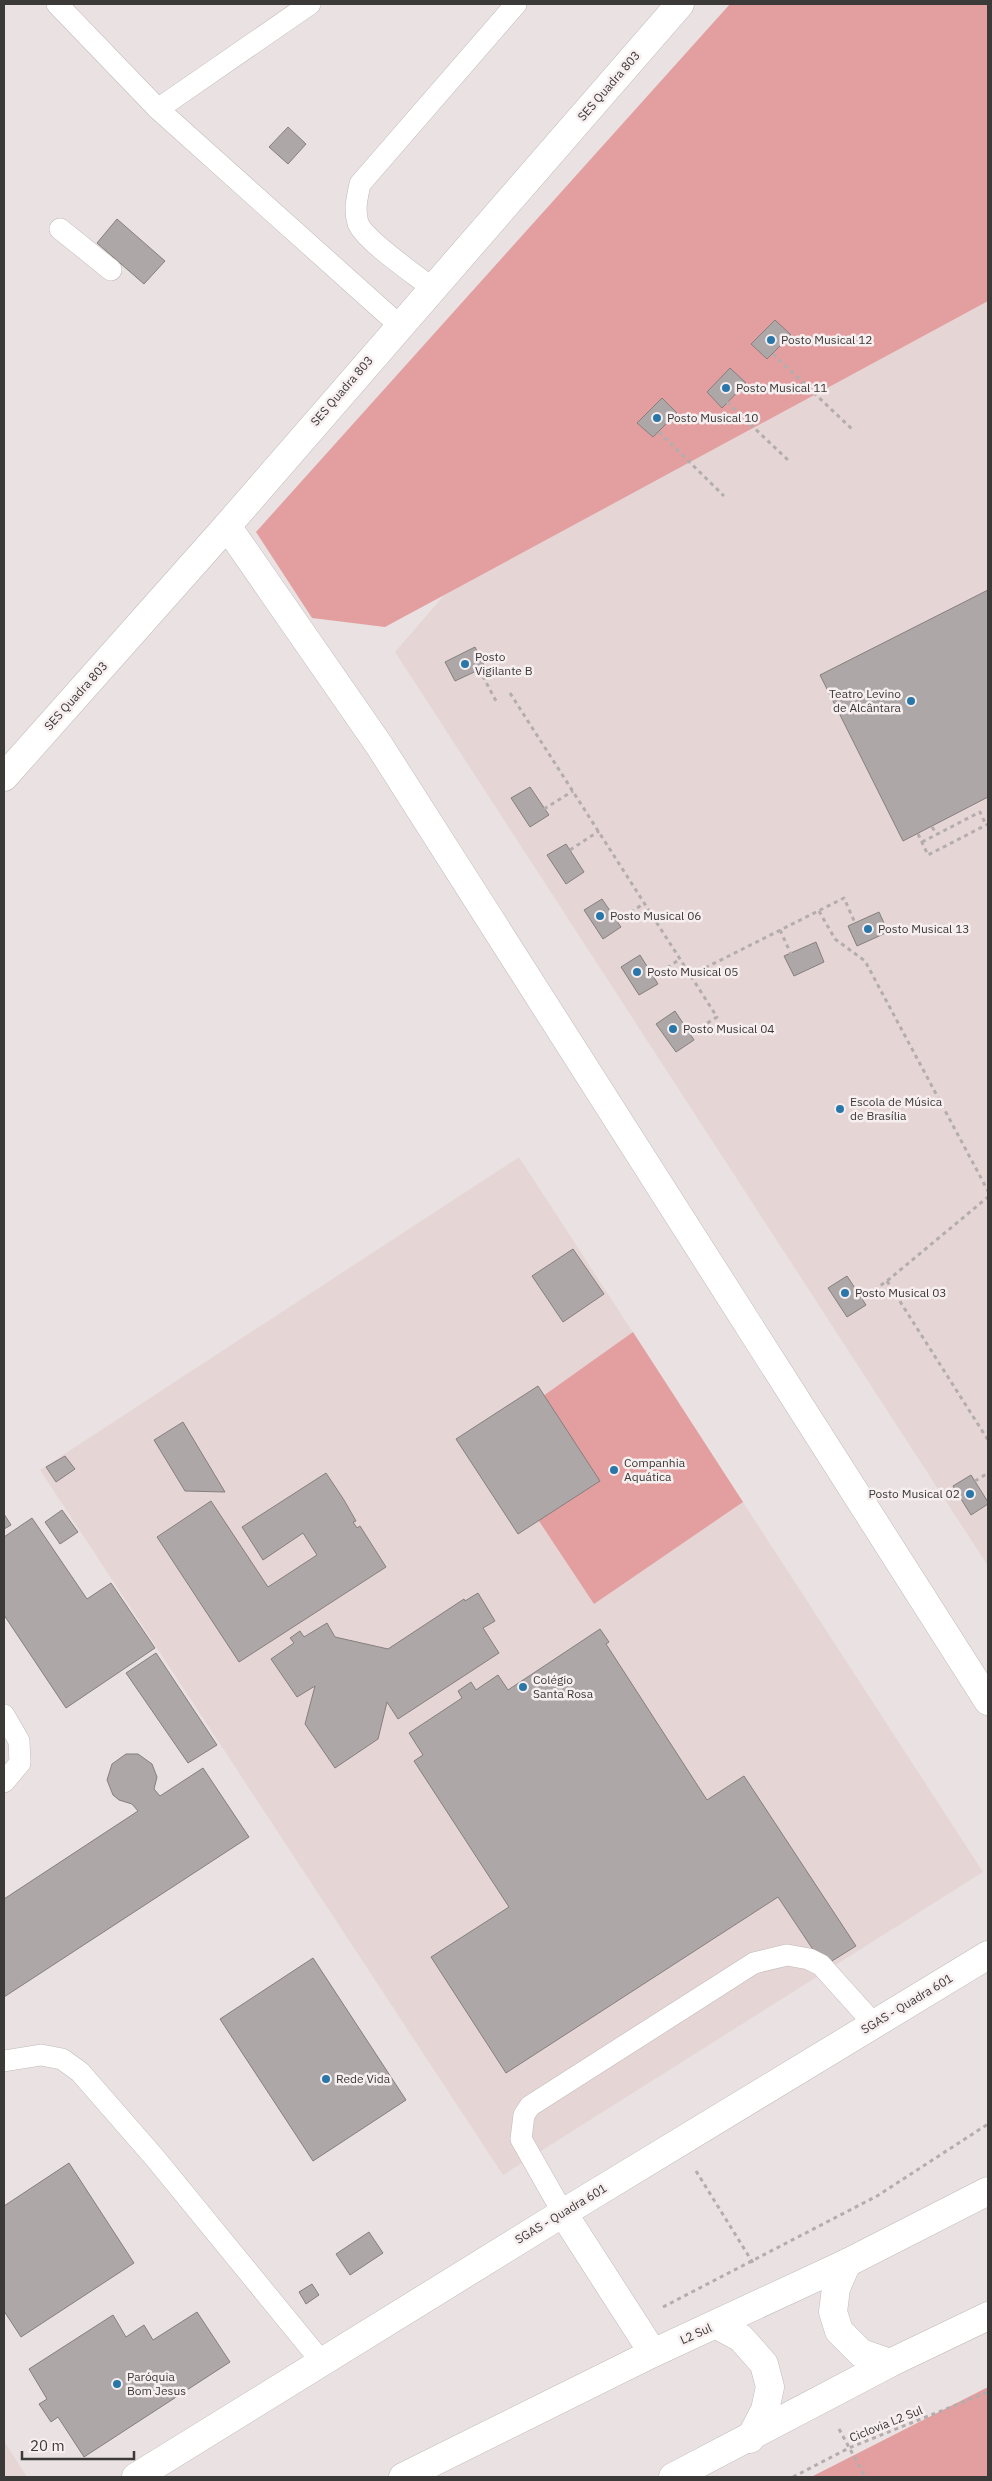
<svg xmlns="http://www.w3.org/2000/svg" width="992" height="2481" viewBox="0 0 992 2481" font-family="'IBM Plex Sans',sans-serif">
<rect width="100%" height="100%" fill="#eae2e2"/>
<g fill="#e6d5d5">
<polygon points="954,4 988,4 988,1566 395,652"/>
<polygon points="519,1157 983,1872 503,2175 40,1470"/>
<polygon points="4,2441 27,2477 4,2477"/>
</g>
<g fill="#e39fa0">
<polygon points="730,4 988,4 988,301 385,627 312,618 256,532"/>
<polygon points="633,1332 743,1502 594,1604 484,1438"/>
<polygon points="988,2387 988,2477 811,2477"/>
</g>
<g fill="#aea7a7" stroke="#857f7e">
<polygon points="288,127 306,144 288,164 269,147"/>
<polygon points="117,219 165,261 144,284 97,243"/>
<polygon points="775,320 791,335 767,359 751,344"/>
<polygon points="730,368 746,383 722,408 707,392"/>
<polygon points="662,398 677,413 653,437 637,423"/>
<polygon points="988,590 988,797 903,841 820,675"/>
<polygon points="475,647 485,667 455,681 445,662"/>
<polygon points="530,787 549,815 530,827 511,798"/>
<polygon points="566,844 584,872 566,884 547,855"/>
<polygon points="602,899 621,927 603,939 584,910"/>
<polygon points="879,912 888,932 857,946 848,926"/>
<polygon points="816,942 824,962 794,976 784,956"/>
<polygon points="640,955 658,984 639,995 621,967"/>
<polygon points="675,1011 694,1040 676,1052 656,1024"/>
<polygon points="573,1249 604,1294 563,1322 532,1276"/>
<polygon points="847,1276 866,1305 847,1317 828,1288"/>
<polygon points="538,1386 600,1481 518,1534 456,1439"/>
<polygon points="183,1422 225,1492 185,1491 154,1440"/>
<polygon points="65,1456 75,1469 56,1482 46,1467"/>
<polygon points="326,1473 344,1500 356,1521 353,1522 357,1528 360,1526 386,1567 239,1662 157,1537 211,1501 268,1587 317,1555 303,1533 263,1560 242,1527"/>
<polygon points="971,1475 988,1502 988,1504 971,1515 953,1486"/>
<polygon points="62,1510 78,1532 60,1544 45,1522"/>
<polygon points="4,1514 11,1525 4,1529"/>
<polygon points="32,1518 87,1599 111,1583 155,1648 66,1708 4,1615 4,1537"/>
<polygon points="478,1593 495,1621 483,1628 499,1653 398,1719 387,1702 378,1739 335,1768 305,1724 315,1686 297,1697 271,1659 294,1643 290,1638 300,1631 304,1637 327,1623 335,1637 388,1649 464,1599 465,1601"/>
<polygon points="600,1629 609,1642 606,1644 707,1800 744,1776 856,1946 824,1966 778,1897 506,2073 431,1957 509,1907 414,1761 423,1755 409,1733 462,1698 458,1691 471,1682 476,1690 498,1675 508,1690"/>
<polygon points="156,1653 217,1745 188,1763 126,1673"/>
<polygon points="126,1754 138,1754 152,1764 157,1777 154,1789 160,1796 203,1768 249,1837 4,1997 4,1899 138,1811 132,1804 119,1800 113,1795 107,1780 112,1764"/>
<polygon points="313,1958 406,2100 313,2161 220,2019"/>
<polygon points="69,2163 134,2263 21,2337 4,2311 4,2206"/>
<polygon points="369,2232 383,2253 350,2275 336,2254"/>
<polygon points="312,2284 319,2295 306,2304 299,2292"/>
<polygon points="197,2312 230,2362 84,2457 58,2417 51,2422 39,2404 47,2399 29,2369 113,2315 126,2337 144,2325 153,2340"/>
</g>
<g fill="none" stroke-linecap="round" stroke-linejoin="round">
<g stroke="#c1baba" stroke-width="22">
<g id="service">
<polyline points="57,4 158,109 399,325"/>
<polyline points="158,109 310,4"/>
<polyline points="60,229 111,270"/>
<path d="M432,288C416,275 364,240 358,223C354,210 357,198 360,184L516,4"/>
<polyline points="4,1715 19,1741 20,1763 4,1782"/>
<polyline points="4,2061 41,2055 62,2059 80,2072 155,2158 321,2361"/>
<polyline points="563,2213 521,2139 524,2115 530,2106 754,1963 787,1955 809,1959 821,1965 874,2024"/>
</g>
</g>
<g stroke="#c1baba" stroke-width="29">
<g id="tertiary">
<polyline points="227,526 379,745 988,1701"/>
<polyline points="4,777 227,526 680,4"/>
<polyline points="563,2213 653,2353"/>
<polyline points="136,2477 563,2213 988,1955"/>
</g>
</g>
<g stroke="#c1baba" stroke-width="29">
<g id="primary">
<polyline points="847,2263 836,2288 833,2312 839,2331 861,2353 890,2363"/>
<polyline points="717,2325 741,2338 764,2364 770,2387 765,2410 750,2439"/>
<polyline points="403,2477 653,2353 847,2263 988,2191"/>
<polyline points="673,2477 890,2363 988,2316"/>
</g>
</g>
<g stroke="#b3adad" stroke-width="3" stroke-dasharray="4 4" stroke-linecap="butt">
<polyline points="773,354 853,430"/>
<polyline points="727,402 790,462"/>
<polyline points="659,432 724,496"/>
<polyline points="479,669 496,701"/>
<polyline points="510,693 717,1017 690,1034"/>
<polyline points="544,809 573,791"/>
<polyline points="932,827 937,834"/>
<polyline points="918,834 928,855 988,824"/>
<polyline points="922,842 980,812 986,825"/>
<polyline points="570,850 599,831"/>
<polyline points="819,911 835,939 865,961 988,1191"/>
<polyline points="617,921 645,903"/>
<polyline points="780,930 791,954"/>
<polyline points="691,975 844,898 855,923"/>
<polyline points="654,977 680,959"/>
<polyline points="887,1281 988,1440"/>
<polyline points="861,1299 887,1281 988,1197"/>
<polyline points="975,1481 988,1473"/>
<polyline points="696,2171 753,2263"/>
<polyline points="663,2307 877,2196 988,2124"/>
<polyline points="839,2429 863,2473 868,2477"/>
<polyline points="793,2477 849,2448 988,2392"/>
</g>
<use href="#service" stroke="#fff" stroke-width="21"/>
<use href="#tertiary" stroke="#fff" stroke-width="28"/>
<use href="#primary" stroke="#fff" stroke-width="28"/>
</g>
<g fill="#2976a8" stroke="#f7efef" stroke-width="2">
<circle cx="771" cy="340" r="5"/>
<circle cx="726" cy="388" r="5"/>
<circle cx="657" cy="418" r="5"/>
<circle cx="465" cy="664" r="5"/>
<circle cx="911" cy="701" r="5"/>
<circle cx="600" cy="916" r="5"/>
<circle cx="868" cy="929" r="5"/>
<circle cx="637" cy="972" r="5"/>
<circle cx="673" cy="1029" r="5"/>
<circle cx="840" cy="1109" r="5"/>
<circle cx="845" cy="1293" r="5"/>
<circle cx="614" cy="1470" r="5"/>
<circle cx="970" cy="1494" r="5"/>
<circle cx="523" cy="1687" r="5"/>
<circle cx="326" cy="2079" r="5"/>
<circle cx="117" cy="2384" r="5"/>
</g>
<g text-anchor="middle" stroke-width="5" stroke-linejoin="round" paint-order="stroke">
<g font-size="12" fill="#3c3939" stroke="#f7efef">
<text transform="translate(609 86) rotate(-49)" y="4">SES Quadra 803</text>
<text transform="translate(342 391) rotate(-49)" y="4">SES Quadra 803</text>
<text transform="translate(76 696) rotate(-48)" y="4">SES Quadra 803</text>
<text transform="translate(907 2004) rotate(-31)" y="4">SGAS - Quadra 601</text>
<text transform="translate(561 2214) rotate(-31)" y="4">SGAS - Quadra 601</text>
<text transform="translate(696 2334) rotate(-24)" y="4">L2 Sul</text>
<text transform="translate(886 2424) rotate(-22)" y="4">Ciclovia L2 Sul</text>
</g>
<g font-size="12" fill="#3c3939" stroke="#f7efef" text-anchor="start">
<text x="781" y="344">Posto Musical 12</text>
<text x="736" y="392">Posto Musical 11</text>
<text x="667" y="422">Posto Musical 10</text>
<text x="475" y="661">Posto<tspan x="475" dy="14">Vigilante B</tspan></text>
<text x="901" y="698" text-anchor="end">Teatro Levino<tspan x="901" dy="14">de Alcântara</tspan></text>
<text x="610" y="920">Posto Musical 06</text>
<text x="878" y="933">Posto Musical 13</text>
<text x="647" y="976">Posto Musical 05</text>
<text x="683" y="1033">Posto Musical 04</text>
<text x="850" y="1106">Escola de Música<tspan x="850" dy="14">de Brasília</tspan></text>
<text x="855" y="1297">Posto Musical 03</text>
<text x="624" y="1467">Companhia<tspan x="624" dy="14">Aquática</tspan></text>
<text x="960" y="1498" text-anchor="end">Posto Musical 02</text>
<text x="533" y="1684">Colégio<tspan x="533" dy="14">Santa Rosa</tspan></text>
<text x="336" y="2083">Rede Vida</text>
<text x="127" y="2381">Paróquia<tspan x="127" dy="14">Bom Jesus</tspan></text>
</g>
</g>
<rect width="992" height="2481" fill="none" stroke="#3c3939" stroke-width="10"/>
<path d="M22 2451v8h112v-8" fill="none" stroke="#3c3939" stroke-width="2.5"/>
<text x="30" y="2451" font-size="15" fill="#3c3939" stroke="#f7efef" stroke-width="4" paint-order="stroke">20 m</text>
</svg>
